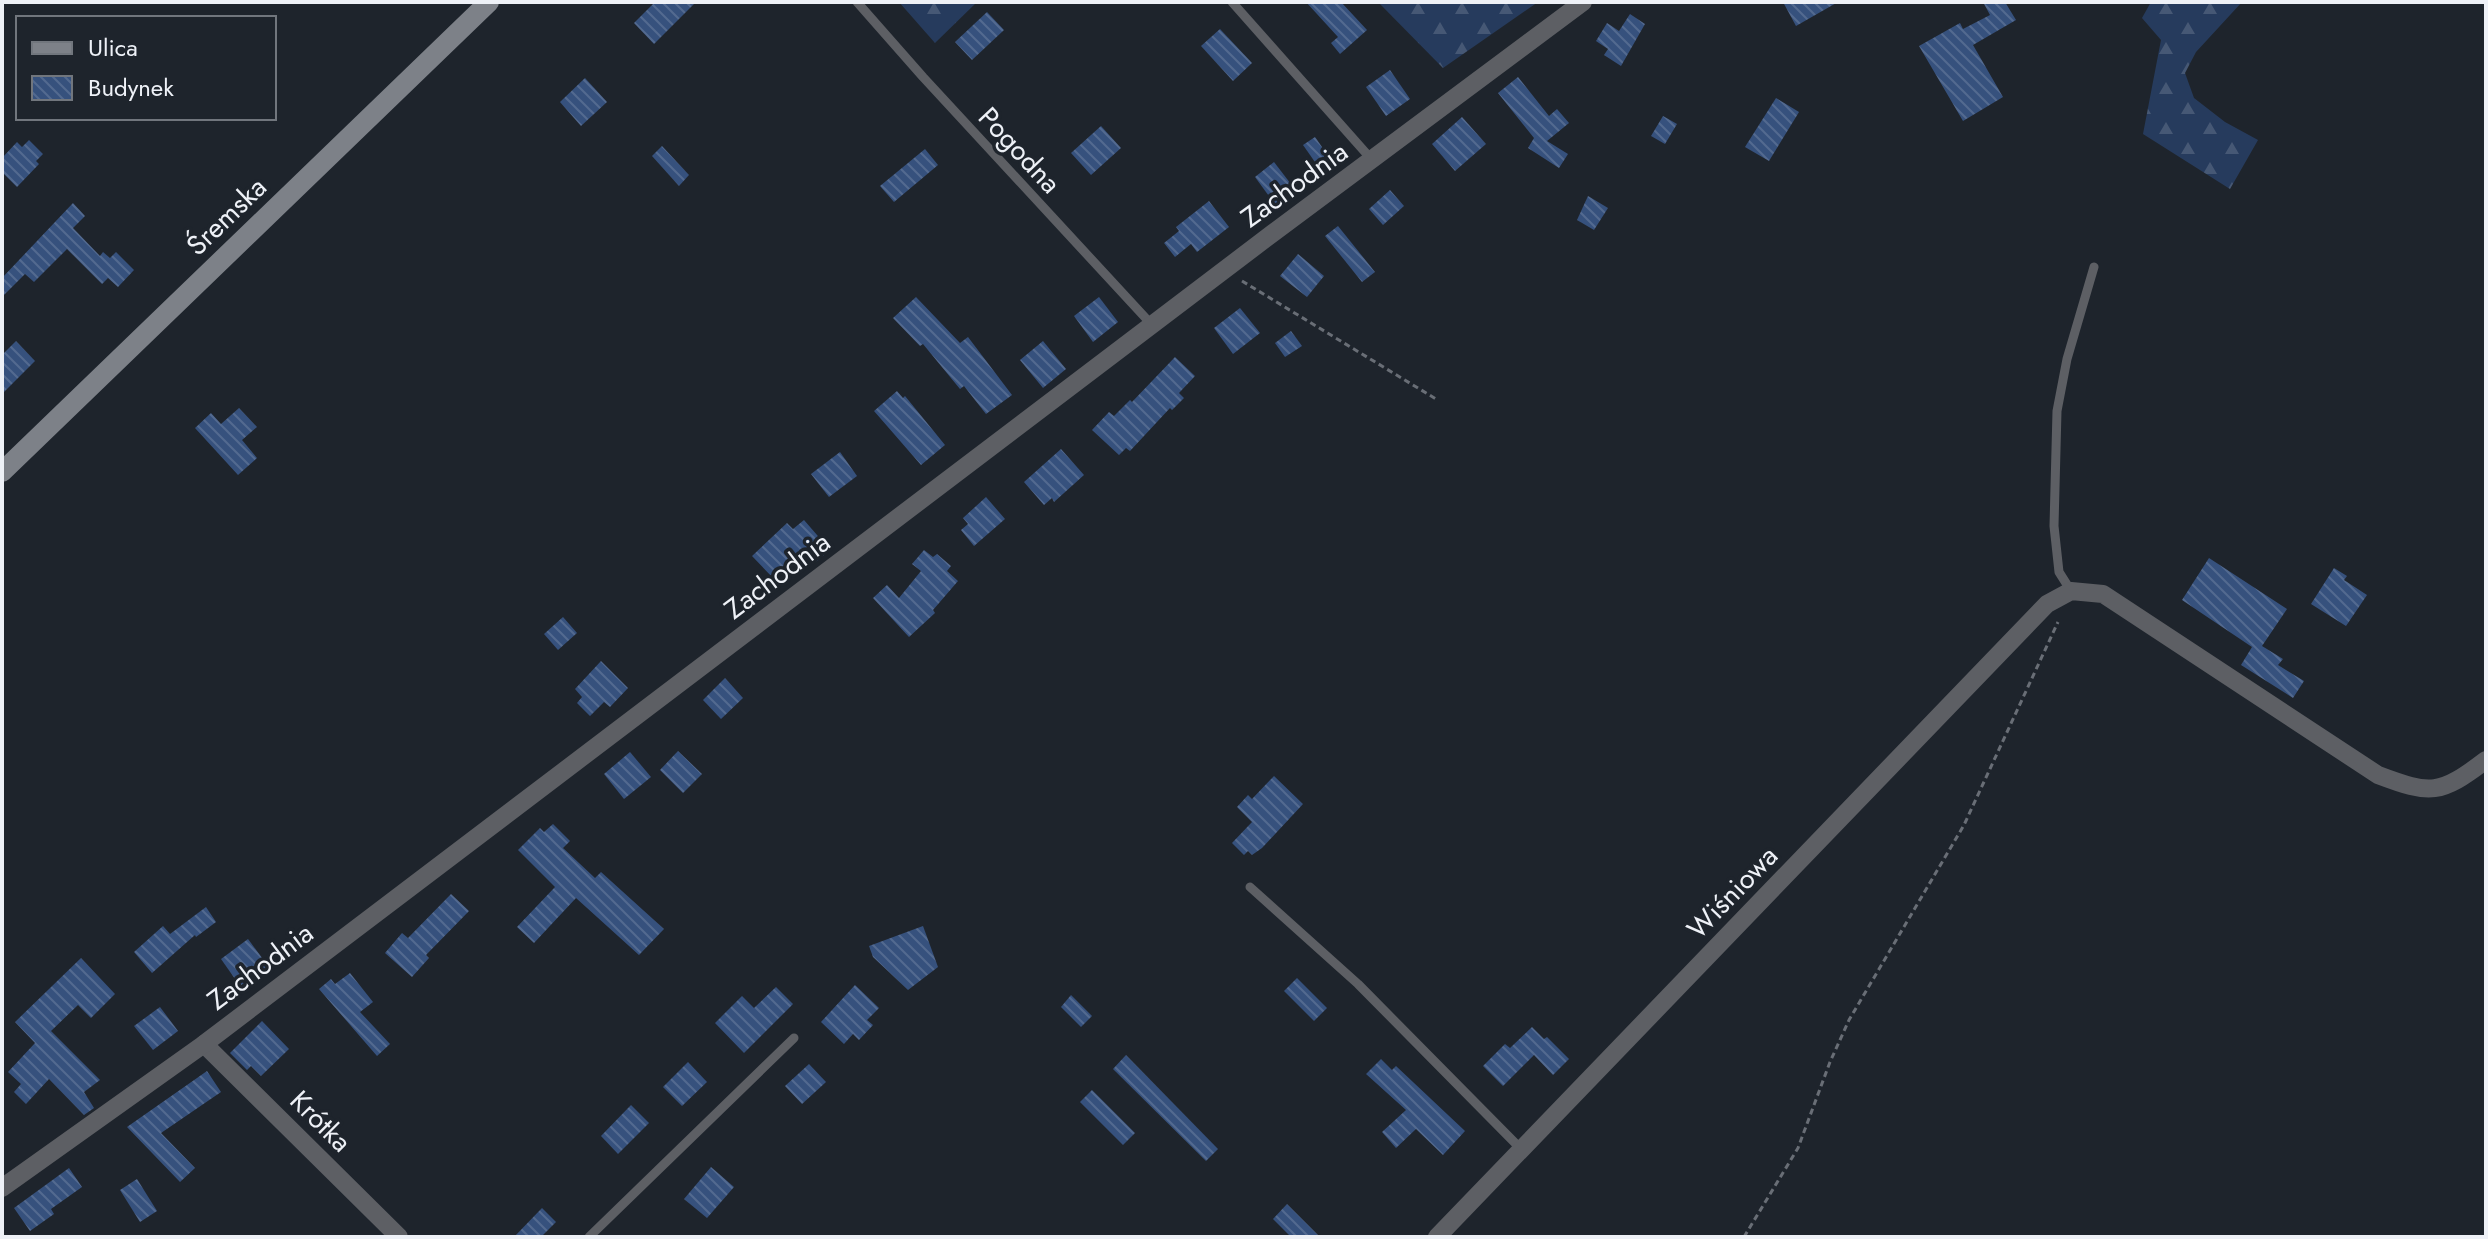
<svg xmlns="http://www.w3.org/2000/svg" width="2488" height="1239" viewBox="0 0 2488 1239" font-family="Jost,sans-serif">
<defs>
<pattern id="forest-firs" width="22" height="20" patternUnits="userSpaceOnUse" patternTransform="scale(2)"><rect width="22" height="20" fill="#263b5d"/><path d="M5 1l3.5 6h-7zM16 11l3.5 6h-7z" fill="#465875"/></pattern>
<pattern id="building-back-hatch" width="6" height="6" patternUnits="userSpaceOnUse" patternTransform="scale(2)"><rect width="6" height="6" fill="#36517d"/><path d="M-1 5l2 2M0 0l6 6M5-1l2 2" fill="none" stroke="#536a90"/></pattern>
</defs>
<rect width="100%" height="100%" fill="#1e242c"/>
<g fill="url(#forest-firs)">
<polygon points="899,2 977,2 935,43"/>
<polygon points="1378,2 1538,2 1443,68"/>
<polygon points="2151,2 2242,2 2196,52 2185,73 2194,98 2225,122 2258,140 2230,189 2143,134 2161,40 2142,18"/>
</g>
<g fill="url(#building-back-hatch)">
<polygon points="655,2 696,2 654,44 634,23"/>
<polygon points="1306,2 1341,2 1367,30 1340,54 1331,43 1338,37"/>
<polygon points="1783,2 1838,2 1796,26"/>
<polygon points="1983,2 2005,2 2016,20 1973,45 2003,97 1963,121 1919,46 1960,23 1963,29 1990,15"/>
<polygon points="987,12 1004,30 972,60 955,42"/>
<polygon points="1630,14 1645,24 1621,66 1604,55 1608,49 1596,41 1607,23 1619,31"/>
<polygon points="1220,29 1252,63 1233,81 1201,46"/>
<polygon points="1390,70 1410,99 1386,116 1366,87"/>
<polygon points="1518,77 1549,116 1557,109 1569,123 1547,141 1568,154 1559,168 1528,148 1534,138 1498,93"/>
<polygon points="585,78 607,102 581,126 560,102"/>
<polygon points="1776,98 1799,112 1769,161 1745,147"/>
<polygon points="1663,116 1677,124 1665,144 1651,136"/>
<polygon points="1462,117 1486,144 1455,171 1432,144"/>
<polygon points="1101,126 1121,148 1091,175 1071,153"/>
<polygon points="1315,137 1334,164 1322,172 1303,145"/>
<polygon points="29,140 43,154 36,161 39,164 17,187 2,172 2,158 17,142 22,147"/>
<polygon points="662,146 689,175 679,186 652,156"/>
<polygon points="925,149 938,165 894,202 880,186"/>
<polygon points="1274,162 1297,192 1277,207 1255,177"/>
<polygon points="1390,190 1404,206 1383,225 1369,209"/>
<polygon points="1588,196 1608,208 1594,230 1577,220"/>
<polygon points="1209,201 1229,227 1197,252 1191,244 1175,257 1164,243 1179,231 1176,227"/>
<polygon points="73,203 85,216 73,228 100,256 103,252 110,258 116,252 134,270 118,287 108,278 102,284 67,249 34,282 25,274 4,295 2,278"/>
<polygon points="1338,226 1375,272 1362,282 1325,236"/>
<polygon points="1298,254 1324,276 1307,297 1280,276"/>
<polygon points="916,297 960,343 968,337 1012,395 986,414 964,386 960,389 923,344 920,346 893,318"/>
<polygon points="1099,297 1118,322 1093,342 1074,316"/>
<polygon points="1240,308 1260,333 1233,354 1214,328"/>
<polygon points="1291,331 1302,346 1285,357 1275,343"/>
<polygon points="16,341 35,361 2,394 2,355"/>
<polygon points="1043,341 1066,369 1043,388 1020,360"/>
<polygon points="1175,357 1195,376 1179,393 1184,398 1172,410 1170,408 1130,451 1126,448 1119,455 1092,430 1109,412 1114,416 1130,400 1132,402"/>
<polygon points="897,391 903,398 905,396 945,445 921,465 874,411"/>
<polygon points="239,408 257,427 242,440 257,458 238,475 195,428 211,413 221,424"/>
<polygon points="1061,449 1084,475 1054,502 1052,498 1044,505 1024,482"/>
<polygon points="840,452 857,476 829,497 811,474"/>
<polygon points="986,497 1005,519 974,546 961,530 968,524 963,518"/>
<polygon points="804,520 830,550 816,562 809,554 802,559 797,553 772,577 752,556 787,523 793,529"/>
<polygon points="924,550 933,557 937,554 951,566 947,571 958,581 933,610 935,613 909,637 873,598 887,585 899,598 921,571 912,564"/>
<polygon points="2209,558 2287,609 2262,646 2283,659 2278,665 2304,681 2293,698 2241,665 2252,647 2182,600"/>
<polygon points="2334,568 2347,576 2344,580 2367,595 2346,626 2311,604"/>
<polygon points="563,617 577,633 558,650 544,634"/>
<polygon points="601,661 628,688 610,707 604,702 590,716 577,703 582,697 575,689"/>
<polygon points="725,678 743,698 721,719 703,700"/>
<polygon points="678,751 702,774 683,793 660,770"/>
<polygon points="630,752 651,777 624,799 604,774"/>
<polygon points="1274,776 1303,804 1262,848 1252,855 1248,851 1244,855 1232,843 1252,822 1237,807 1248,795 1252,799"/>
<polygon points="553,824 570,841 563,848 595,878 601,872 664,929 639,955 576,898 534,943 517,927 555,887 518,850 540,828 544,832"/>
<polygon points="451,894 469,911 426,955 429,958 412,977 385,953 402,933 408,938"/>
<polygon points="206,907 216,922 196,937 195,935 152,973 134,952 163,926 170,934"/>
<polygon points="923,926 938,967 908,990 873,957 869,946"/>
<polygon points="248,939 268,966 240,986 221,959"/>
<polygon points="81,958 115,994 91,1018 78,1005 51,1031 100,1080 84,1092 94,1108 84,1115 49,1079 26,1104 14,1092 21,1084 8,1072 35,1043 15,1022"/>
<polygon points="350,973 373,1002 360,1012 390,1044 377,1056 319,989 331,979 335,984"/>
<polygon points="1297,978 1327,1008 1314,1021 1284,991"/>
<polygon points="855,985 879,1008 867,1020 873,1025 859,1040 853,1034 844,1044 821,1022"/>
<polygon points="776,987 793,1004 744,1053 715,1023 742,996 754,1008"/>
<polygon points="1071,995 1092,1016 1081,1027 1061,1007"/>
<polygon points="160,1007 178,1031 153,1050 134,1026"/>
<polygon points="262,1021 289,1049 261,1076 251,1066 247,1070 230,1053"/>
<polygon points="1532,1027 1544,1039 1547,1037 1569,1059 1553,1075 1534,1055 1503,1086 1483,1066 1505,1044 1510,1048"/>
<polygon points="1126,1055 1218,1149 1206,1161 1113,1069"/>
<polygon points="1381,1059 1392,1070 1396,1066 1465,1131 1443,1155 1416,1129 1396,1148 1382,1132 1406,1110 1366,1074"/>
<polygon points="688,1062 707,1082 682,1106 663,1087"/>
<polygon points="809,1064 826,1082 802,1104 785,1086"/>
<polygon points="207,1071 221,1092 161,1133 195,1168 180,1182 127,1127"/>
<polygon points="1092,1090 1135,1133 1123,1145 1080,1102"/>
<polygon points="631,1105 649,1123 618,1154 601,1136"/>
<polygon points="711,1167 734,1187 707,1218 684,1199"/>
<polygon points="69,1168 82,1187 51,1209 54,1214 30,1231 14,1208"/>
<polygon points="137,1179 157,1211 140,1222 120,1190"/>
<polygon points="1287,1204 1320,1237 1291,1237 1273,1219"/>
<polygon points="542,1208 556,1222 541,1237 514,1237"/>
</g>
<g fill="none" stroke-linecap="round" stroke-linejoin="round">
<g stroke="#696e76" stroke-width="3" stroke-dasharray="6 4" stroke-linecap="butt">
<polyline points="1242,281 1436,399"/>
<polyline points="1744,1237 1798,1148 1830,1062 1849,1020 1964,825 2058,622"/>
</g>
<g stroke="#5d5f64" stroke-width="9">
<polyline points="857,2 923,77 1153,326"/>
<polyline points="1232,2 1373,161"/>
<polyline points="2071,591 2059,572 2054,526 2057,411 2067,359 2094,267"/>
<polyline points="1250,887 1358,984 1522,1150"/>
<polyline points="589,1237 794,1038"/>
</g>
<g stroke="#5d5f64" stroke-width="18">
<polyline points="204,1044 399,1237"/>
<polyline points="2,1188 204,1044 1273,233 1583,2"/>
<path d="M1437,1237L2047,604L2071,591L2103,594L2378,775C2431,795 2440,795 2486,760"/>
</g>
<polyline stroke="#7d8188" stroke-width="20" points="2,472 489,2"/>
</g>
<g text-anchor="middle" stroke-width="7" stroke-linejoin="round" paint-order="stroke">
<g font-size="28" fill="#eef1f7" stroke="#1e242c">
<text transform="translate(1020 150) rotate(47)" y="10">Pogodna</text>
<text transform="translate(1294 184) rotate(-36)" y="10">Zachodnia</text>
<text transform="translate(226 216) rotate(-44)" y="10">Śremska</text>
<text transform="translate(777 575) rotate(-37)" y="10">Zachodnia</text>
<text transform="translate(1732 892) rotate(-46)" y="10">Wiśniowa</text>
<text transform="translate(260 966) rotate(-37)" y="10">Zachodnia</text>
<text transform="translate(321 1121) rotate(45)" y="10">Krótka</text>
</g>
</g>
<rect width="2488" height="1239" fill="none" stroke="#eef1f7" stroke-width="8"/>
<rect x="16" y="16" width="260" height="104" fill="#1e242c" stroke="#71767d" stroke-width="2"/>
<rect x="32" y="42" width="40" height="12" fill="#7d8188" stroke="#71767d" stroke-width="2"/>
<text x="88" y="56" font-size="24" fill="#eef1f7">Ulica</text>
<rect x="32" y="76" width="40" height="24" fill="url(#building-back-hatch)" stroke="#71767d" stroke-width="2"/>
<text x="88" y="96" font-size="24" fill="#eef1f7">Budynek</text>
</svg>
